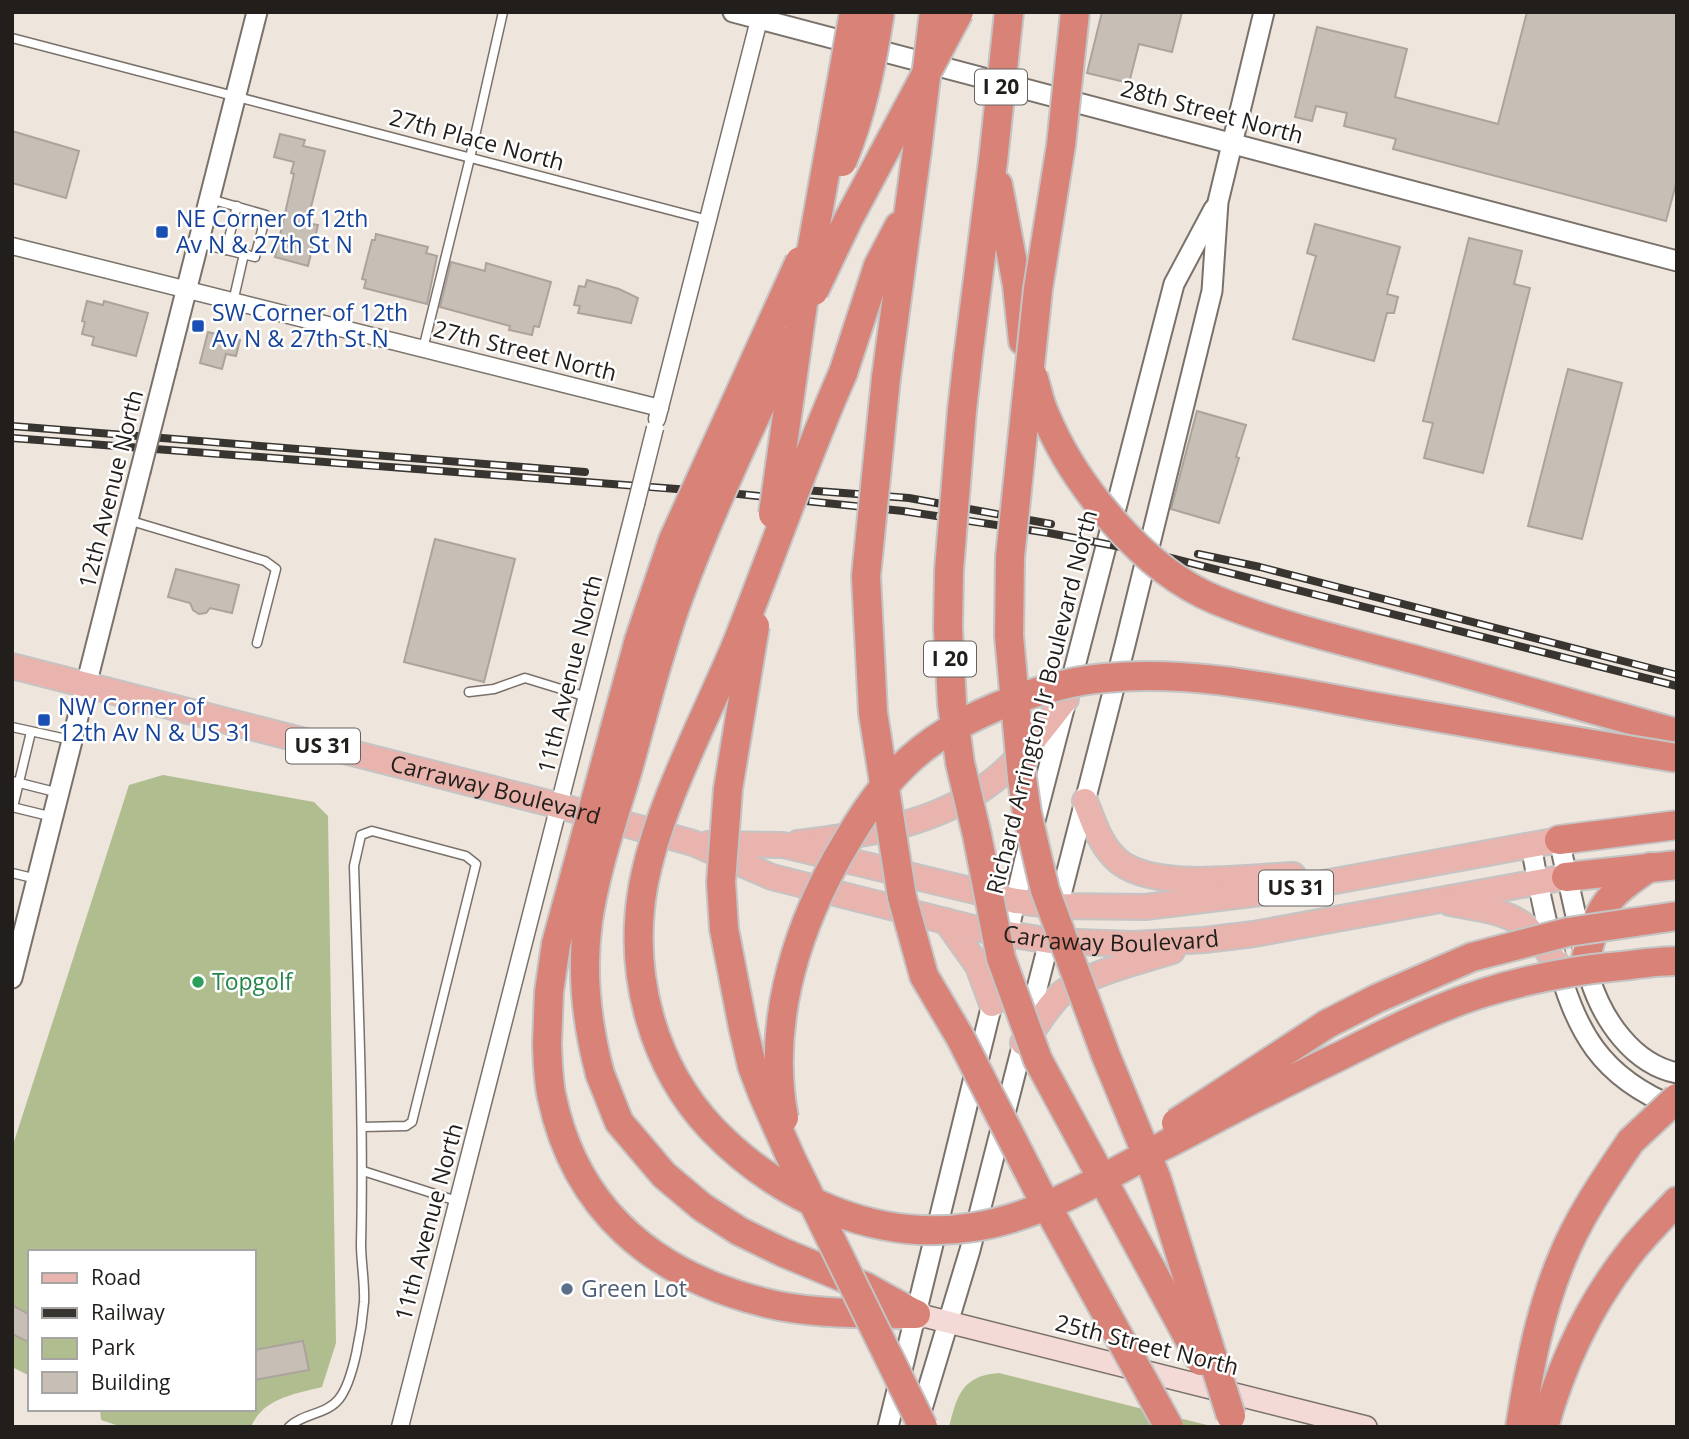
<svg xmlns="http://www.w3.org/2000/svg" width="1689" height="1439" viewBox="0 0 1689 1439" font-family="'Open Sans',sans-serif">
<rect width="100%" height="100%" fill="#eee5dc"/>
<g fill="#b0be8f">
<path d="M163,775L314,802L328,816L336,1343L322,1387C295,1394 263,1398 251,1427H122L101,1420L100,1409H254V1252H30V1376L12,1367V1148L129,785Z"/>
<path d="M999,1373L1215,1427H949C957,1395 962,1376 999,1373Z"/>
</g>
<g fill="#c7bfb6" stroke="#aca49c" stroke-width="2">
<polygon points="1102,12 1182,12 1172,52 1139,44 1129,83 1087,73"/>
<polygon points="1527,12 1677,12 1677,180 1666,221 1393,149 1396,139 1344,126 1347,113 1316,106 1312,121 1295,117 1317,27 1407,49 1395,97 1498,124"/>
<polygon points="12,131 79,151 66,198 12,183"/>
<polygon points="280,134 305,140 303,146 325,151 307,223 318,225 308,266 275,257 294,174 291,173 294,162 274,157"/>
<polygon points="1315,224 1400,247 1387,294 1398,297 1394,313 1387,313 1374,361 1293,339 1316,256 1307,253"/>
<polygon points="376,234 428,247 426,253 437,256 427,304 364,288 366,280 362,279 372,240 375,240"/>
<polygon points="1469,238 1522,251 1514,284 1530,288 1483,473 1424,458 1433,423 1423,421"/>
<polygon points="451,262 485,271 486,263 551,282 539,327 534,326 532,335 509,330 510,326 440,307"/>
<polygon points="587,280 619,289 638,298 631,323 578,313 580,306 574,305 579,286 585,287"/>
<polygon points="87,301 103,305 104,301 148,313 136,356 92,345 94,337 82,334 85,322 82,321"/>
<polygon points="208,332 240,340 236,356 226,354 222,369 200,363"/>
<polygon points="1568,369 1622,383 1582,539 1528,526"/>
<polygon points="1197,411 1246,425 1236,457 1239,458 1219,523 1171,509"/>
<polygon points="435,539 515,559 484,682 404,662"/>
<polygon points="176,569 239,585 232,613 210,608 206,613 199,614 193,610 190,603 168,597"/>
<polygon points="12,1305 30,1315 30,1343 12,1334"/>
<polygon points="303,1341 309,1370 254,1380 254,1350"/>
</g>
<g fill="none" stroke-linecap="round" stroke-linejoin="round">
<g stroke="#79716a" stroke-width="11">
<g id="service">
<polyline points="12,38 708,220"/>
<polyline points="198,243 255,257 266,215 210,199"/>
<polyline points="226,250 237,206"/>
<polyline points="233,302 244,254"/>
<polyline points="423,349 470,158 503,12"/>
<polyline points="128,520 265,561 276,569 257,643"/>
<polyline points="469,692 494,689 525,678 587,697"/>
<polyline points="12,727 71,740"/>
<polyline points="12,781 59,793"/>
<polyline points="12,807 53,817"/>
<polyline points="13,807 31,732"/>
<polyline points="12,873 37,879"/>
<polyline points="363,1171 457,1201"/>
<path d="M289,1427C303,1413 326,1415 339,1399C354,1380 362,1327 364,1302C365,1283 361,1263 361,1244C364,1118 358,992 354,866L361,835L372,831L466,856L476,864L412,1122L406,1126L362,1127"/>
</g>
</g>
<g stroke="#79716a" stroke-width="19">
<g id="minor">
<polyline points="12,246 660,408"/>
<polyline points="657,419 761,12"/>
<polyline points="400,1427 636,504"/>
</g>
</g>
<g stroke="#79716a" stroke-width="23">
<g id="tertiary">
<polyline points="733,12 1677,261"/>
<polyline points="167,366 257,12"/>
<path d="M1559,840L1590,979C1603,1020 1633,1064 1677,1073"/>
<path d="M1531,844C1537,881 1545,918 1555,955C1576,1031 1599,1077 1677,1108"/>
<polyline points="1005,946 1024,863 1174,284 1214,209"/>
<polyline points="12,978 140,472"/>
<polyline points="918,1422 970,1250 1125,645 1212,291 1218,202 1264,12"/>
<polyline points="888,1427 995,992"/>
</g>
</g>
<g stroke="#79716a" stroke-width="24">
<polyline id="secondary" points="916,1314 1366,1427"/>
</g>
<g stroke="#c5c4c4" stroke-width="28">
<g id="primary">
<path id="s1" d="M12,666L560,806L693,843L772,877L973,928L1050,941L1134,944L1204,940L1254,934L1566,877"/>
<path d="M1085,801C1093,821 1099,842 1115,858C1148,892 1247,877 1293,875"/>
<path d="M798,843C877,833 957,822 1015,761C1033,742 1049,720 1066,699"/>
<polyline points="708,844 783,845 1016,901 1058,906 1145,907 1286,890 1559,840"/>
<path d="M1450,903C1474,908 1505,910 1525,926C1538,936 1548,952 1558,965"/>
<polyline points="946,921 978,966 992,1004"/>
<path d="M1023,1043C1037,1027 1045,1009 1060,995C1085,974 1141,961 1172,951"/>
</g>
</g>
<g stroke="#c5c4c4" stroke-width="32">
<g id="motorway">
<polyline points="998,185 1017,285 1023,341"/>
<polyline points="968,357 993,161"/>
<polyline points="843,373 878,266 899,226"/>
<polyline points="886,378 917,150"/>
<polyline points="1435,665 1677,733"/>
<polyline points="1559,840 1677,825"/>
<polyline points="1566,877 1677,865"/>
<path d="M1586,958C1598,907 1606,896 1650,867"/>
<path d="M547,1045C548,1063 548,1081 552,1098C576,1210 653,1274 762,1302C811,1315 865,1313 916,1314"/>
<polyline points="600,1074 619,1122 664,1175 702,1207 739,1231 782,1252 866,1287 913,1313"/>
<path d="M1520,1427C1529,1370 1539,1314 1561,1261C1578,1218 1605,1179 1631,1141"/>
<path d="M1544,1427C1562,1363 1591,1301 1633,1249C1647,1232 1662,1217 1677,1201"/>
</g>
</g>
<use href="#service" stroke="#fff" stroke-width="8"/>
<use href="#minor" stroke="#fff" stroke-width="16"/>
<use href="#tertiary" stroke="#fff" stroke-width="19"/>
<use href="#secondary" stroke="#f4dad6" stroke-width="21"/>
<use href="#primary" stroke="#e8b4ad" stroke-width="24"/>
<use href="#motorway" stroke="#d98277" stroke-width="28"/>
<g stroke="#383531" stroke-width="8">
<g id="rail">
<polyline points="12,426 585,472"/>
<polyline points="12,438 729,493 903,511 1049,533 1147,552 1677,686"/>
<polyline points="791,489 909,498 1051,524"/>
<polyline points="1198,554 1260,567 1677,675"/>
</g>
</g>
<use href="#rail" stroke="#fff" stroke-width="5" stroke-dasharray="16" stroke-linecap="butt"/>
<g stroke="#79716a" stroke-width="19" stroke-linecap="butt">
<polyline id="minor-bridge" points="636,504 655,428"/>
</g>
<g stroke="#79716a" stroke-width="23" stroke-linecap="butt">
<polyline id="tertiary-bridge" points="140,472 167,366"/>
</g>
<g stroke="#c5c4c4" stroke-width="32" stroke-linecap="butt">
<g id="motorway-bridge">
<polyline points="1075,12 1061,145 1038,289 1010,557 1009,636 1022,778 1027,813 1045,890 1106,1056 1156,1177 1231,1416"/>
<polyline points="917,150 934,12"/>
<polyline points="993,161 1009,12"/>
<path d="M842,162C862,114 872,63 880,12"/>
<polyline points="814,291 848,220 959,12"/>
<polyline points="968,357 962,410 949,570 948,628 952,704 960,763 977,835 1001,958 1038,1060 1201,1361"/>
<path d="M843,373C804,461 773,553 737,643C705,720 658,805 643,887C628,974 652,1066 713,1130C780,1199 877,1243 974,1227C1040,1217 1105,1177 1163,1146C1221,1116 1279,1085 1338,1057C1386,1033 1432,1009 1483,993C1528,979 1575,970 1621,966C1639,964 1658,961 1677,961"/>
<path d="M1033,376C1037,388 1039,401 1044,412C1073,484 1143,570 1216,600C1286,629 1362,645 1435,665"/>
<polyline points="886,378 866,576 873,713 902,897 924,976 960,1037 1038,1190 1169,1427"/>
<polyline points="773,514 808,269 854,12"/>
<polyline points="755,626 728,789 721,882 724,929 743,1027 752,1066 763,1095 791,1158 923,1427"/>
<polyline points="547,1045 549,992 556,944 639,640 673,540 800,261"/>
<path d="M600,1074C587,1025 581,971 588,921C596,867 615,814 630,762C645,707 659,652 678,599C710,511 751,425 791,341"/>
<path d="M784,1118C767,1029 793,938 836,860C855,827 874,795 901,768C928,740 961,722 996,707C1030,693 1068,681 1105,678C1195,669 1288,691 1377,707C1477,724 1577,742 1677,758"/>
<polyline points="1176,1123 1327,1024 1378,998 1472,957 1568,932 1677,916"/>
<polyline points="1631,1141 1677,1098"/>
</g>
</g>
<use href="#minor-bridge" stroke="#fff" stroke-width="16"/>
<use href="#tertiary-bridge" stroke="#fff" stroke-width="19"/>
<use href="#motorway-bridge" stroke="#d98277" stroke-width="28"/>
</g>
<g fill="#1a4fb4" stroke="#fff" stroke-width="2.5">
<rect x="155" y="225" width="14" height="14" rx="3.5"/>
<rect x="191" y="319" width="14" height="14" rx="3.5"/>
<rect x="37" y="713" width="14" height="14" rx="3.5"/>
</g>
<circle fill="#2e9e5b" stroke="#fff" stroke-width="2.5" cx="198" cy="982" r="7"/>
<circle fill="#5c6f8a" stroke="#fff" stroke-width="2.5" cx="567" cy="1289" r="7"/>
<g text-anchor="middle" stroke-width="5" stroke-linejoin="round" paint-order="stroke">
<g fill="#fff" stroke="#64625f" stroke-width="2">
<rect x="975" y="69.5" width="52" height="35" rx="5"/>
<rect x="924" y="641.5" width="52" height="35" rx="5"/>
<rect x="286" y="728.5" width="74" height="35" rx="5"/>
<rect x="1259" y="870.5" width="74" height="35" rx="5"/>
</g>
<g font-size="21" font-weight="bold" fill="#211e1b">
<text x="1001" y="94">I 20</text>
<text x="950" y="666">I 20</text>
<text x="323" y="753">US 31</text>
<text x="1296" y="895">US 31</text>
</g>
<g font-size="23" fill="#211e1b" stroke="#fff">
<text transform="translate(1212 112) rotate(15)" y="8">28th Street North</text>
<text transform="translate(477 140) rotate(15)" y="8">27th Place North</text>
<text transform="translate(525 351) rotate(14)" y="8">27th Street North</text>
<text transform="translate(111 489) rotate(-76)" y="8">12th Avenue North</text>
<text transform="translate(570 674) rotate(-76)" y="8">11th Avenue North</text>
<text transform="translate(1042 702) rotate(-76)" y="8">Richard Arrington Jr Boulevard North</text>
<text dy="8" stroke="none"><textPath href="#s1" startOffset="499">Carraway Boulevard</textPath></text>
<text dy="8" stroke="none"><textPath href="#s1" startOffset="1136">Carraway Boulevard</textPath></text>
<text transform="translate(429 1222) rotate(-75)" y="8">11th Avenue North</text>
<text transform="translate(1147 1345) rotate(14)" y="8">25th Street North</text>
</g>
<g font-size="23" fill="#164399" stroke="#fff" text-anchor="start">
<text x="176" y="227">NE Corner of 12th<tspan x="176" dy="26">Av N &amp; 27th St N</tspan></text>
<text x="212" y="321">SW Corner of 12th<tspan x="212" dy="26">Av N &amp; 27th St N</tspan></text>
<text x="58" y="715">NW Corner of<tspan x="58" dy="26">12th Av N &amp; US 31</tspan></text>
</g>
<g font-size="23" fill="#27864d" stroke="#fff" text-anchor="start">
<text x="212" y="990">Topgolf</text>
</g>
<g font-size="23" fill="#4e5e75" stroke="#fff" text-anchor="start">
<text x="581" y="1297">Green Lot</text>
</g>
</g>
<rect width="1689" height="1439" fill="none" stroke="#211e1b" stroke-width="28"/>
<rect x="28" y="1250" width="228" height="161" fill="#ffffff" stroke="#a6a5a4" stroke-width="2"/>
<rect x="42" y="1273" width="35" height="10" fill="#e8b4ad" stroke="#a6a5a4" stroke-width="2"/>
<text x="91" y="1285" font-size="21" fill="#211e1b">Road</text>
<rect x="42" y="1308" width="35" height="10" fill="#383531" stroke="#a6a5a4" stroke-width="2"/>
<text x="91" y="1320" font-size="21" fill="#211e1b">Railway</text>
<rect x="42" y="1338" width="35" height="21" fill="#b0be8f" stroke="#a6a5a4" stroke-width="2"/>
<text x="91" y="1355" font-size="21" fill="#211e1b">Park</text>
<rect x="42" y="1372" width="35" height="21" fill="#c7bfb6" stroke="#a6a5a4" stroke-width="2"/>
<text x="91" y="1390" font-size="21" fill="#211e1b">Building</text>
</svg>
